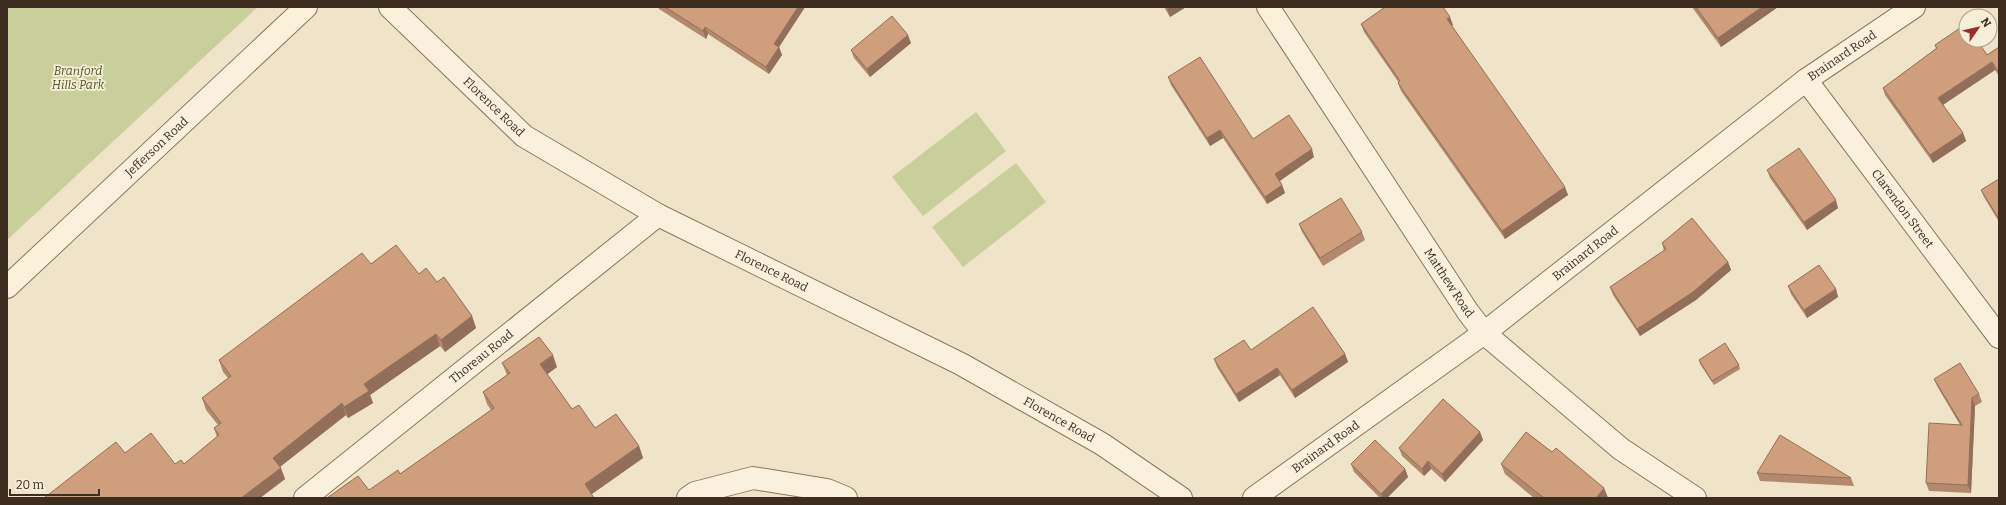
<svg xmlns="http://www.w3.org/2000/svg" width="2006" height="505" viewBox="0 0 2006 505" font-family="Bitter,serif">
<rect width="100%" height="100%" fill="#f0e4c8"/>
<g fill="#c9cf9b">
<polygon points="7,7 258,7 7,240"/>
<polygon points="976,112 1006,151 923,216 892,177"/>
<polygon points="1016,163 1046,202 963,267 932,227"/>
</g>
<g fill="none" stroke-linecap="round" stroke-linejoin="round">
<g stroke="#8d765c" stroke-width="24">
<g id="street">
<path id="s1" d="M390,7L524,136L658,215L961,364L1102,444L1181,498"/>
<path id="s2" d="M1268,7L1468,312L1484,333L1621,449L1695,498"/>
<path id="s3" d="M1806,80L1999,337"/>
<path id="s4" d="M7,287L306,7"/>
<path id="s5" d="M305,498L658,215"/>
<polyline points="688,498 695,493 753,478 827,490 846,498"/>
<path id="s6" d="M1254,498L1484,333L1806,80L1914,7"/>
</g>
</g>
<use href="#street" stroke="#faf1dc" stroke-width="22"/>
</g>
<g fill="#b2896c">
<polygon points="658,7 805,7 779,47 782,55 769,74 708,34 706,39 659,9"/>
<polygon points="1164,7 1186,7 1170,17"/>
<polygon points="1692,7 1778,7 1721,47"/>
<polygon points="1361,24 1453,25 1451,26 1568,195 1505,239 1401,91 1398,83 1399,83 1364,32"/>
<polygon points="911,43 870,77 854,58 851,50"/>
<polygon points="1935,45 1987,55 1999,47 1999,76 1995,70 1943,105 1963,133 1966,141 1933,163 1885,95 1883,88 1936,49"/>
<polygon points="1168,77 1253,139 1314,157 1280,181 1282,185 1285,193 1267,204 1223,138 1210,146 1171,85"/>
<polygon points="1767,170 1838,208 1807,230 1770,178"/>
<polygon points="1999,179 1999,222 1984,197 1981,190"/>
<polygon points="1299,224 1362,232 1365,240 1323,266 1302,232"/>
<polygon points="1662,243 1728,262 1731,270 1696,300 1640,336 1613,295 1610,287 1664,251"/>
<polygon points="371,264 419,274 437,282 472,316 476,328 445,352 440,346 370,395 373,403 348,418 346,415 280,467 285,479 260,498 125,453 175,464 184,464 217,437 214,428 218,425 206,410 202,398 228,378 223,372 219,360"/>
<polygon points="1788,286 1836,289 1838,297 1807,318 1791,294"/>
<polygon points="1251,350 1345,354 1348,362 1295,398 1280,375 1239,402 1217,367 1214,359"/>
<polygon points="1699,360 1739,365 1740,369 1714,385 1700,364"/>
<polygon points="502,363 557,367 547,374 572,409 595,428 639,446 643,458 592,494 369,490 400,474 491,410 487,404 483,392 507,375"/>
<polygon points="1934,379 1979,394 1982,402 1975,406 1971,493 1929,491 1926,483 1960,425 1937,386"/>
<polygon points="1480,432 1483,440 1445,482 1431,469 1424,476 1402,456 1399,448"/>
<polygon points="1552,452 1604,488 1608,498 1534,498 1505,474 1501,464"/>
<polygon points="1351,464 1405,469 1408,477 1387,498 1380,498 1354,472"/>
<polygon points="1757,473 1851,478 1854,486 1760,481"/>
</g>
<g fill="#916f58">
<polygon points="798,7 805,7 779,47 782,55 769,74 766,67 774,44"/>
<polygon points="1170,7 1186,7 1170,17 1167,9"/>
<polygon points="1762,7 1778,7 1721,47 1718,38"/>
<polygon points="1450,17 1453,25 1450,27 1447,19"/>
<polygon points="705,27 708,34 706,39 703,31"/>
<polygon points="908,35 911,43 870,77 867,69"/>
<polygon points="1992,62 1995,70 1941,106 1938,98"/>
<polygon points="1220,130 1223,138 1210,146 1207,138"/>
<polygon points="1963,133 1966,141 1933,163 1930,155"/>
<polygon points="1312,149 1314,157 1278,182 1275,174"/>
<polygon points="1282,185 1285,193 1267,204 1265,197"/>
<polygon points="1565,187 1568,195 1505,239 1502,231"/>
<polygon points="1836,200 1838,208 1807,230 1804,222"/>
<polygon points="1728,262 1731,270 1696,300 1640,336 1637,329"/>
<polygon points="1836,289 1838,297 1807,318 1804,310"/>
<polygon points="472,316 476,328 445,352 441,340"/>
<polygon points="436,334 440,346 370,395 373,403 348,418 344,407 364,384"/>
<polygon points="1345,354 1348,362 1295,398 1292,390"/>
<polygon points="553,355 557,367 545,376 540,364"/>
<polygon points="1277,368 1280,375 1239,402 1236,394"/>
<polygon points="1972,398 1975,406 1971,493 1968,485"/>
<polygon points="342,403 346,415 277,469 273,458"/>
<polygon points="1480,432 1483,440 1445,482 1442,474"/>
<polygon points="639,446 643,458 589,496 585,484"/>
<polygon points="1428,461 1431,469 1424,476 1422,469"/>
<polygon points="281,468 285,479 260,498 241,498"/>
<polygon points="1405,469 1408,477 1387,498 1383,498 1381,494"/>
<polygon points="1604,488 1608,498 1596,498"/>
</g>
<g fill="#cf9f7d" stroke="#916f58">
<polygon points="665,7 798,7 774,44 779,47 766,67 705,27 703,31"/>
<polygon points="1385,7 1443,7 1450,17 1447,19 1565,187 1502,231 1398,83 1400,81 1361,24"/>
<polygon points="1696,7 1762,7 1718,38"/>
<polygon points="892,16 908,35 867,69 851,50"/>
<polygon points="1966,24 1966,40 1977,40 1987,55 1999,47 1999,73 1992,62 1938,98 1963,133 1930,155 1883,88 1937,48 1935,45"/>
<polygon points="1200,57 1253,139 1289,115 1312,149 1275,174 1282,185 1265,197 1220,130 1207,138 1168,77"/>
<polygon points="1799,148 1836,200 1804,222 1767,170"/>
<polygon points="1999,179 1999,219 1981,190"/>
<polygon points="1341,198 1362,232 1320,258 1299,224"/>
<polygon points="1692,218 1728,262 1693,292 1637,329 1610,287 1666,249 1662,243"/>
<polygon points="396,245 419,274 426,268 437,282 444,277 472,316 441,340 436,334 364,384 369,391 344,407 342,403 273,458 281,468 241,498 44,498 116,442 125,453 151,433 175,464 181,460 184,464 219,435 214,428 221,423 202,398 231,376 219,360 362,253 371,264"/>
<polygon points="1819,265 1836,289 1804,310 1788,286"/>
<polygon points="1313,307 1345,354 1292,390 1277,368 1236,394 1214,359 1244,340 1251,350"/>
<polygon points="539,337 553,355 540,364 572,409 579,405 595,428 616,414 639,446 585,484 594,498 327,498 358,476 369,490 398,470 400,474 494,408 483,392 510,373 502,363"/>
<polygon points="1725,343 1739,365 1712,381 1699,360"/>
<polygon points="1960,363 1979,394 1972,398 1968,485 1926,483 1929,423 1962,425 1934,379"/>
<polygon points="1443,399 1480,432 1442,474 1428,461 1422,469 1399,448"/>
<polygon points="1526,432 1552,452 1556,448 1604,488 1596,498 1544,498 1501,464"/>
<polygon points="1780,435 1851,478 1757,473"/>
<polygon points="1375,440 1405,469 1381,494 1351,464"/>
</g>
<g text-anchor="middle" stroke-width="3.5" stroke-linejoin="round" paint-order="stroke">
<g font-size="12" fill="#3d2e20" stroke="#f7eed8">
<text dy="4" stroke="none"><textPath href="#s6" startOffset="736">Brainard Road</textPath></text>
<text dy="4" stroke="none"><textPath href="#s1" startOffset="144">Florence Road</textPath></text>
<text dy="4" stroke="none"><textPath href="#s4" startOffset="205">Jefferson Road</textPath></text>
<text dy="4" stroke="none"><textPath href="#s3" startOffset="161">Clarendon Street</textPath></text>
<text dy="4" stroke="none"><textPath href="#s6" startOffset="412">Brainard Road</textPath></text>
<text dy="4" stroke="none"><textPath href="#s1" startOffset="468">Florence Road</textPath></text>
<text dy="4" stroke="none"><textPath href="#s2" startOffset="330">Matthew Road</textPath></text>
<text dy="4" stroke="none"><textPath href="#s5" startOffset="226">Thoreau Road</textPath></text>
<text dy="4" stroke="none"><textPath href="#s1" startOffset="792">Florence Road</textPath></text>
<text dy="4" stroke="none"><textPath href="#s6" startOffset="88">Brainard Road</textPath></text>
</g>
<g font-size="12" font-style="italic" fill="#4d5a26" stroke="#f7eed8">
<text x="78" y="75">Branford<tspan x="78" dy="14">Hills Park</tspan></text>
</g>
</g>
<rect width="2006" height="505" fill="none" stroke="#3d2e20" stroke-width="16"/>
<g transform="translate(1978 28) rotate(56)"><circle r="19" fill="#f7eed8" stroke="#ada18e"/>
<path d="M0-3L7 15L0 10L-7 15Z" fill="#9e2a2b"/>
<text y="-6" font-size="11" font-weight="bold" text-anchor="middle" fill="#3d2e20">N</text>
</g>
<path d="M10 489v6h89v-6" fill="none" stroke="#3d2e20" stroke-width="2"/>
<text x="16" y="489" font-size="12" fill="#3d2e20" stroke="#f7eed8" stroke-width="3" paint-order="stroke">20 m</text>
</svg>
